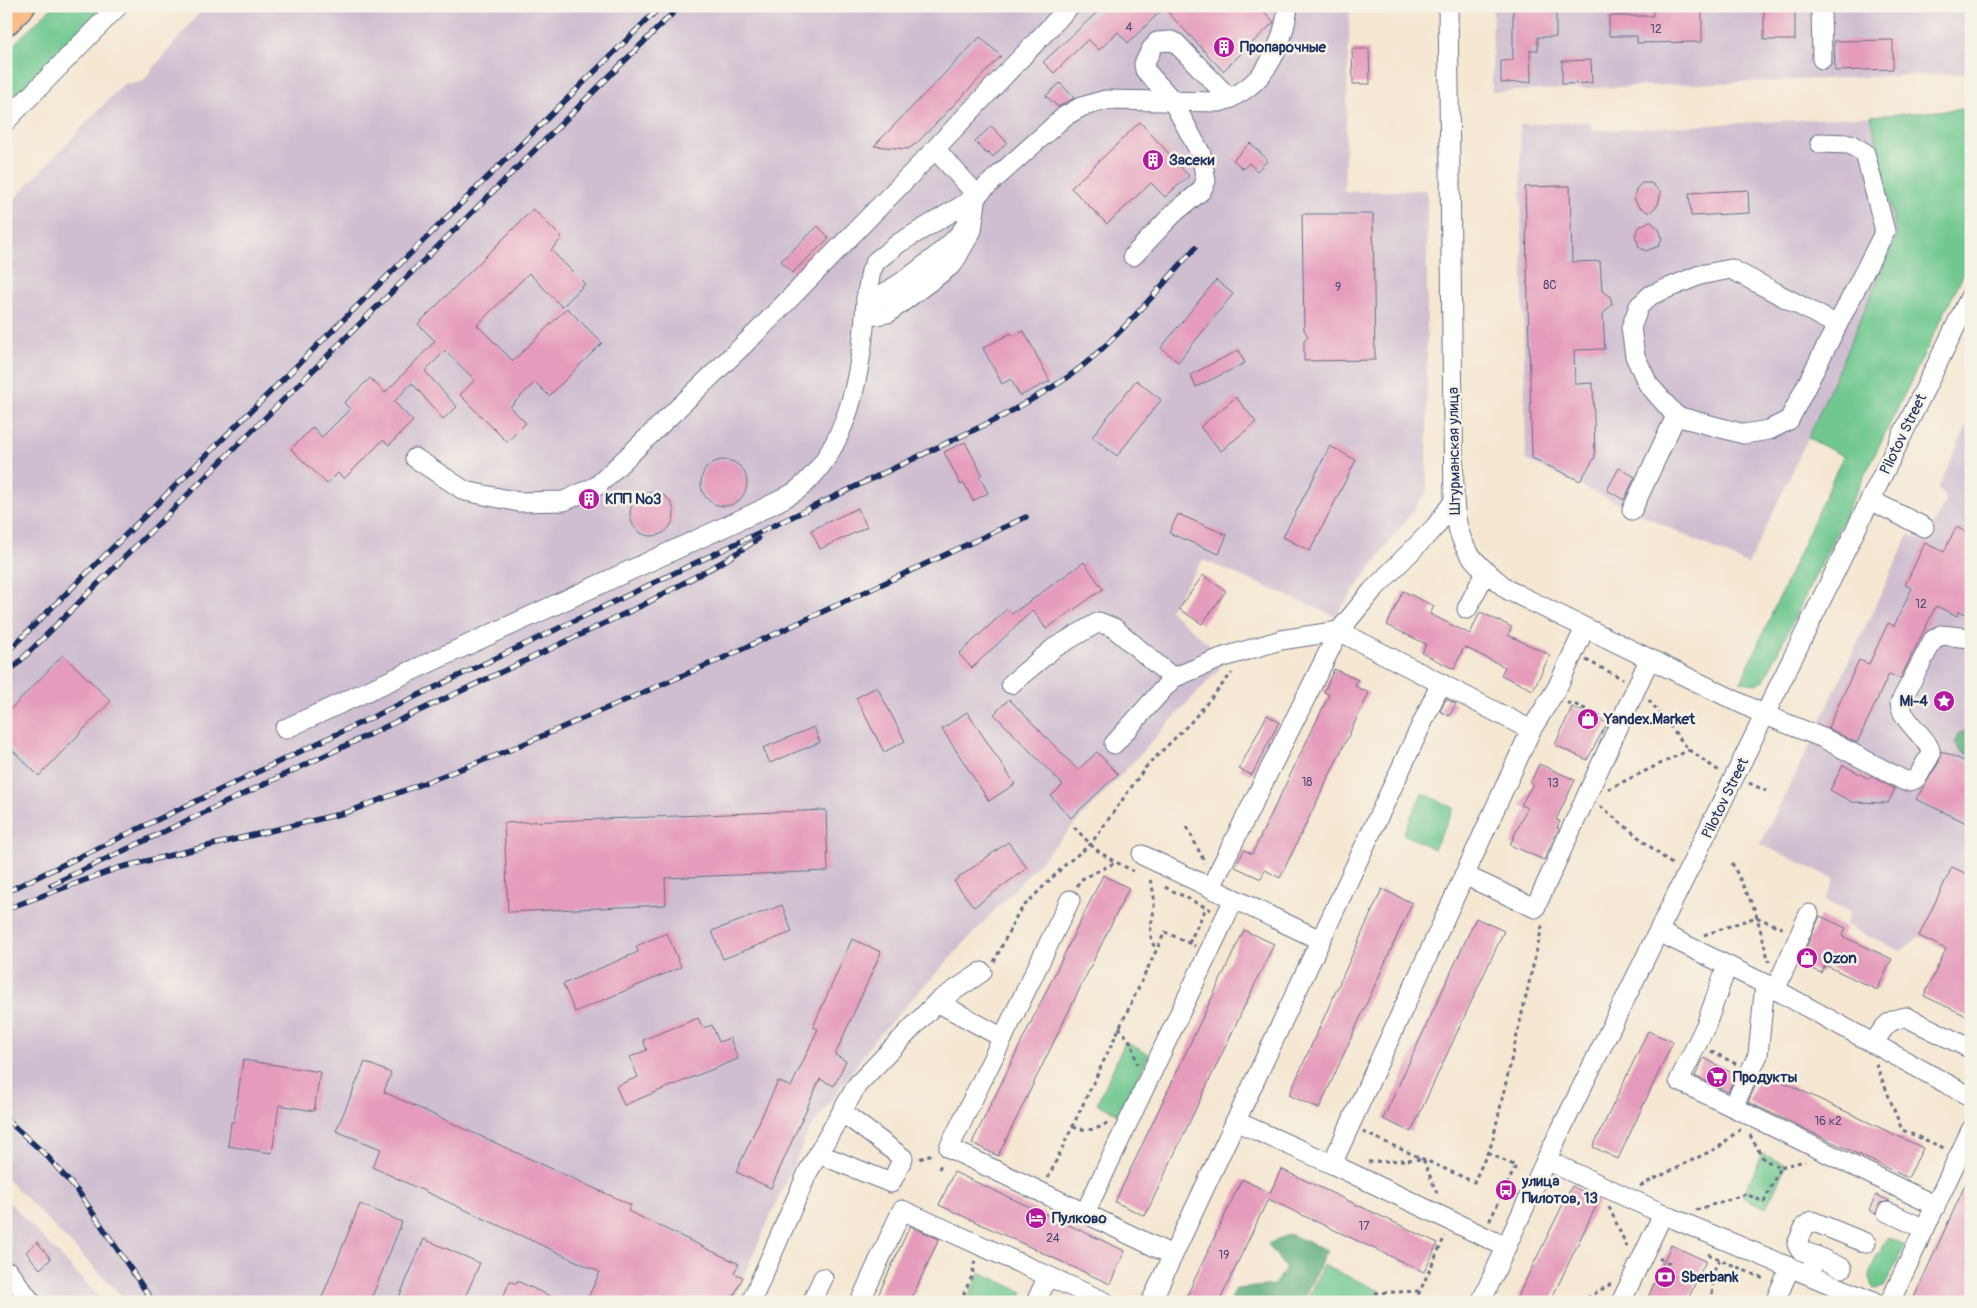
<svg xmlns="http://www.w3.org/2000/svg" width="1977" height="1308" viewBox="0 0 1977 1308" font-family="Pangolin,sans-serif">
<rect width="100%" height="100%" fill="#f7f3e8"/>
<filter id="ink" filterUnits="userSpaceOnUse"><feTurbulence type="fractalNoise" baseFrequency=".02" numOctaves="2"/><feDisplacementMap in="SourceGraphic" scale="10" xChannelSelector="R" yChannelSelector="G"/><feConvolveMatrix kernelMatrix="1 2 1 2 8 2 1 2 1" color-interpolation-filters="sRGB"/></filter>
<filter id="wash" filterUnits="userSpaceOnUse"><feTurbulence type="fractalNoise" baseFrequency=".0096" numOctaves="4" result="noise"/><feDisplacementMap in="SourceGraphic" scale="20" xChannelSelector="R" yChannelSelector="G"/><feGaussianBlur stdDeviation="1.12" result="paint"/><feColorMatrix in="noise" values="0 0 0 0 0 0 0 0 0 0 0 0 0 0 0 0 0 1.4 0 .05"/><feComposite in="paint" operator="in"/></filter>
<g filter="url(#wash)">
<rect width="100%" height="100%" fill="#f5e7d2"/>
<g fill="#cfbed0">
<polygon points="205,6 1350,6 1344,192 1427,190 1427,492 1335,616 1203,560 1169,610 1210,645 1220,668 875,1039 808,1132 732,1302 128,1302 6,1178 6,208 123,84 142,82"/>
<polygon points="1493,6 1971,6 1971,73 1492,92"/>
<polygon points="1871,116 1897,236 1808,438 1748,565 1526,460 1520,125 1590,121 1592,131"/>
<polygon points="1971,417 1971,960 1920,936 1901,951 1846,925 1850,912 1825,901 1835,879 1760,844 1813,740 1827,730 1818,726 1909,535 1925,542 1946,500 1938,488"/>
<polygon points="6,1199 104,1302 6,1302"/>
</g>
<g fill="#6fc88f" stroke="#457c76">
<polygon points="53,6 103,6 6,105 6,52"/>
<polygon points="1971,106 1971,259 1764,680 1757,684 1741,682 1843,456 1808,438 1897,236 1871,116 1965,109"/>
<polygon points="1422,793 1454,808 1434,849 1403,834"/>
<polygon points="1125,1042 1149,1054 1121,1115 1097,1104"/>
<polygon points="1763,1154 1786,1165 1766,1208 1742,1197"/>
<path d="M1888,1237L1905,1245L1884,1287L1874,1289C1862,1275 1881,1250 1888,1237Z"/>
<polygon points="1323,1265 1380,1291 1376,1302 1306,1302"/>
<polygon points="980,1272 1023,1292 1019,1302 966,1302"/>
</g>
<g fill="#5bac7a" stroke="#3b6e6c">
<polygon points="1971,728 1971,756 1959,750 1955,743 1958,734"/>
<polygon points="1289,1234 1327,1250 1302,1302 1230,1302 1236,1289 1274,1285 1286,1269 1268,1244"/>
</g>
<g id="blocks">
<g fill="#e59bbb">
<polygon points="1104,6 1259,6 1274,22 1223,71 1164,8 1128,43 1118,32 1099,50 1088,39 1054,73 1043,62"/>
<polygon points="1513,6 1556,6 1556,37 1538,37 1538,50 1530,50 1531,82 1501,83 1501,61 1513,60"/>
<polygon points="1652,6 1702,8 1702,42 1637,43 1637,36 1609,36 1609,16 1653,16"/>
<rect x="1764" y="6" width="31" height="34"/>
<polygon points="980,37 1001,56 917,143 908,149 874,146"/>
<polygon points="1893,40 1893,69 1835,71 1834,41"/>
<polygon points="1352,49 1369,49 1370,84 1353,84"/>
<polygon points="1591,60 1592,83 1562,84 1562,61"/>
<polygon points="1060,83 1074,98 1058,107 1046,96"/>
<polygon points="1140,122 1189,176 1165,197 1151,183 1107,224 1071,188"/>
<polygon points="991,126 1007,142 993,157 989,152 987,154 975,142"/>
<polygon points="1250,143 1268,160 1257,171 1249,163 1243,169 1233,160"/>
<polygon points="1642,183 1651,183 1661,192 1658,205 1649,213 1638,206 1634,198 1636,189"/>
<polygon points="1570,186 1572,262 1600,261 1602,291 1610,296 1612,304 1603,314 1605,349 1574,350 1575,384 1593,383 1595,457 1580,481 1532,458 1525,187"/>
<polygon points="1748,190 1749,213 1691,216 1689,193"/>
<polygon points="533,209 562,238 551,250 585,284 562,307 529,273 477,325 513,361 567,308 602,343 549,396 535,382 510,407 526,423 507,442 460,395 475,380 445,351 425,371 457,407 443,419 412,383 394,402 413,421 389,445 383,440 344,479 338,473 327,484 291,449 313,427 322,437 350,409 344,403 370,378 385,393 435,341 418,324"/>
<polygon points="1302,214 1373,214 1375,360 1304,361 1304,340 1308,336 1304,330"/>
<polygon points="1650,221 1659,229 1662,238 1659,246 1646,251 1639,247 1635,235 1639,227"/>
<polygon points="818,226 829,238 792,273 781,261"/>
<polygon points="1216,280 1233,294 1178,362 1161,348"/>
<polygon points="1024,331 1050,381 1020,396 1011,379 1002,384 983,348 1011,333 1013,336"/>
<polygon points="1239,350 1245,363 1196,387 1190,375"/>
<polygon points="1136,380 1161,400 1117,456 1092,437"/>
<polygon points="1236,397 1256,422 1221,451 1200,427"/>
<polygon points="965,442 982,474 979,476 988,493 973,501 964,483 961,485 944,452"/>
<polygon points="1330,446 1356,460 1310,551 1283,537"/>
<circle cx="724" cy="483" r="23"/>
<polygon points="1619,468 1635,477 1624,500 1607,490"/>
<circle cx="652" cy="514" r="22"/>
<polygon points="858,508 867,527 820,549 811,530"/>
<polygon points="1178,514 1227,535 1219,554 1169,533"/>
<polygon points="1956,527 1971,534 1971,616 1959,611 1957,616 1936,606 1900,679 1889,674 1857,743 1828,728 1859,660 1869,664 1888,623 1894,626 1912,588 1905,585 1925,543 1944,552"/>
<polygon points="1084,562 1103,589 1046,629 1033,610 972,668 959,654 1007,609 1012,614"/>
<polygon points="1203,575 1226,591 1202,624 1179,609"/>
<polygon points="1403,591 1434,606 1430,614 1470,634 1480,612 1512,627 1508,635 1550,655 1533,690 1501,675 1505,667 1464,647 1454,669 1422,653 1426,644 1387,625"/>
<polygon points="63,655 111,701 39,776 6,744 6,714"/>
<polygon points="1334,669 1358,680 1355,686 1369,693 1280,878 1265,870 1261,879 1235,867 1244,850 1252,854 1329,695 1324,692"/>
<polygon points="877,687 905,741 884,752 856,698"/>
<polygon points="1009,699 1078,770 1097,752 1118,774 1071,818 1051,796 1063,785 994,714"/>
<polygon points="1446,699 1456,704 1449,716 1440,711"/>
<polygon points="1572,707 1607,723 1587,760 1555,745"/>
<polygon points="967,712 1015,784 989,801 942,729"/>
<polygon points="1267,715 1279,722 1252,775 1239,769"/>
<polygon points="814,727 820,742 770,763 763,748"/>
<polygon points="1941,751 1971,764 1971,825 1916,799 1939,762"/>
<polygon points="1539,764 1575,780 1556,820 1560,821 1557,828 1559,828 1544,860 1510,845 1527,808 1521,805 1533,784 1530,783"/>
<polygon points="1843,765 1869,779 1871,776 1895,789 1888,803 1852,802 1830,790"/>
<polygon points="826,810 828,871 665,878 666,905 508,912 504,823"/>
<polygon points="1008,842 1027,868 974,907 954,881"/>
<polygon points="1952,867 1971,876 1971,1018 1924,996 1946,949 1919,936"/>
<polygon points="1103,875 1129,888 998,1156 972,1143"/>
<polygon points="1382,889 1412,903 1319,1109 1289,1095"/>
<polygon points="782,905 792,932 723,959 712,931"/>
<polygon points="1820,916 1846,928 1842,936 1892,959 1877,990 1825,965 1821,973 1799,963"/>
<polygon points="1476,918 1504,931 1411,1132 1383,1119"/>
<polygon points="1244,930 1274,944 1145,1216 1115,1202"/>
<polygon points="667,933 681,967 575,1012 563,984 638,952 636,946"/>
<polygon points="852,939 881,952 835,1055 846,1061 834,1086 820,1079 771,1188 736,1172 778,1081 791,1087 818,1029 813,1027"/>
<polygon points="698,1018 703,1028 712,1025 719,1042 730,1038 738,1059 624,1105 616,1086 638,1077 630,1057 647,1050 643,1040"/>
<polygon points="1648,1031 1673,1042 1618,1159 1593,1147"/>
<polygon points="1704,1058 1736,1075 1728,1092 1695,1076"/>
<polygon points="243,1060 320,1072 314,1111 279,1105 272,1153 228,1146 231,1122 234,1122"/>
<polygon points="365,1062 391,1073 384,1092 631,1205 628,1211 739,1264 734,1273 743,1277 731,1302 586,1302 600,1272 372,1167 381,1149 336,1131"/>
<polygon points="1762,1072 1923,1148 1908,1178 1748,1102"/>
<polygon points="1281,1169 1438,1243 1424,1272 1268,1199 1219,1302 1184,1302 1242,1179 1270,1193"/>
<polygon points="954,1172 1125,1251 1110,1284 939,1205"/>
<polygon points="1971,1172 1971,1302 1912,1302"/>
<polygon points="1572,1186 1599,1200 1550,1302 1515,1302"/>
<polygon points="1876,1195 1890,1201 1880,1203 1876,1214 1869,1210"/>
<polygon points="360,1204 402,1222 370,1302 320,1302"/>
<polygon points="910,1226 939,1239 910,1302 875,1302"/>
<polygon points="424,1239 480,1263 463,1302 397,1302"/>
<polygon points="37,1242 51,1259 40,1269 26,1252"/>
<polygon points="1671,1245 1706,1261 1699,1275 1687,1302 1646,1302"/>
<polygon points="510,1281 516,1284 517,1281 563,1302 501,1302"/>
</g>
</g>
</g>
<g filter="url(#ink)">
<use href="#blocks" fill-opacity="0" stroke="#676f87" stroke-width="1"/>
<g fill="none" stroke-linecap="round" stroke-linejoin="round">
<g stroke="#676f87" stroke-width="21">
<g id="minor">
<path d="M1448,6L1454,501C1458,551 1472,560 1508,590L1765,715L1823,738L1905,781C1915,781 1918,778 1922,769C1924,765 1928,760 1930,755C1934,742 1901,722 1900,703L1933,640L1941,635L1971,638"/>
<polyline points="1821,6 1822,59"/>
<polyline points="1157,42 1171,41 1176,43 1230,99"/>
<polyline points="6,121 118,6"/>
<polyline points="935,149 977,195"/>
<path d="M977,195L972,230L953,264L888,313L865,317L866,299L871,271L876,261L899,243L970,201L1065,116L1081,107L1105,100L1220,102C1263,88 1283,49 1288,6"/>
<polyline points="1133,256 1174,213 1201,191 1206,181 1201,154 1172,100 1145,70 1144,64 1152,48"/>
<path d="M866,299C870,298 876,298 881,295C900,285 960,242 967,222"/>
<polyline points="1676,416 1648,384 1635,356 1631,328 1639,306 1651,295 1700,275 1731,269 1837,325"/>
<polyline points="415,458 465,491 519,502 564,501 597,486 760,329 915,170 1070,6"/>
<polyline points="1870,500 1924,527"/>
<polyline points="1632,510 1676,416 1744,434 1769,430 1789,420 1885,231 1865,153 1850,144 1820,143"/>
<polyline points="1467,609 1486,571"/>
<polyline points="1011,684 1054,648 1099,622 1114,628 1173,678"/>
<path d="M285,729L757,512C771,504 788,498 800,488C848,447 860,376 865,317"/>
<polyline points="1114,744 1173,678 1221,658 1281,640 1339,631 1531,730"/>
<polyline points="1142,855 1320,940"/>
<polyline points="1464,875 1535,908 1649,660"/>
<polyline points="1214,890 1214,881 1339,631 1372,591 1435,527 1454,501"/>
<polyline points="1070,900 949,1148 1172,1255"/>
<polyline points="1659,932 1765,984 1971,1097"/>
<polyline points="1727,966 1706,1025 1679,1081 1936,1206"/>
<polyline points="1775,990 1809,914"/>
<polyline points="937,1002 1003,1038"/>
<path d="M1873,1044C1883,1029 1887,1019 1906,1017L1971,1049"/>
<polyline points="1733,1107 1758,1055 1765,984"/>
<polyline points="1235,1121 1332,1164 1506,1247"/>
<polyline points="819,1154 891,1183 903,1158 842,1112"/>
<polyline points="1546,1160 1672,1218 1873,1302"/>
<polyline points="1332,1164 1531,730 1557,688 1585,628"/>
<polyline points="1887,1212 1925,1229"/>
<polyline points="1085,1213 1234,899"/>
<polyline points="1816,1256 1800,1250 1797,1244 1805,1226 1812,1221 1866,1243"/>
<polyline points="1812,1267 1816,1256 1842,1268"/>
<polyline points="9,1272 31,1302"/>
<polyline points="751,1302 808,1172 857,1085 937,1002 982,972"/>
<polyline points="812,1302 823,1278"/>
<polyline points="860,1302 902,1210 1048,1276"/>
<polyline points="1036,1302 1048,1276 1105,1302"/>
<polyline points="1151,1302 1441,683"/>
<polyline points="1481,1302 1546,1160 1971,295"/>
<polyline points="1621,1302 1663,1214"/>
<polyline points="1775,1302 1790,1267"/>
<polyline points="1890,1302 1971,1130"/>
</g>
</g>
<g stroke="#676f87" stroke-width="29">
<polyline id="highway" points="6,22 22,6"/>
</g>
<g stroke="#676f87" stroke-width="3" stroke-dasharray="4 4" stroke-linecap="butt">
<polyline points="1586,660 1623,679"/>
<polyline points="1649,700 1689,750 1719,771"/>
<polyline points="1567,703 1574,704 1605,718"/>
<polyline points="1749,783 1766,791"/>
<polyline points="1608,789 1689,750"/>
<polyline points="1600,806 1673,865"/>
<polyline points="1074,827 1095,849 1115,862"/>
<polyline points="1187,827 1205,863"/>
<polyline points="1732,863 1755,910 1769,962"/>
<path d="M1150,880C1153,888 1155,898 1154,907C1153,922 1146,935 1156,949"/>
<polyline points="1077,886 1080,880 1116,862 1133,871"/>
<polyline points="1165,887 1211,910"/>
<polyline points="1704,935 1756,917 1784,929"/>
<polyline points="1189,943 1206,908"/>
<polyline points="994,962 1016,917 1024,906 1067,863 1090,845 1145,768 1191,722 1232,673"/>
<polyline points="1119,1027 1132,1044 1137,1064"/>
<polyline points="1711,1051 1736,1064"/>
<polyline points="1876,1064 1902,1130 1944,1148"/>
<path d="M1073,1127C1086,1131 1097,1131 1108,1122"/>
<polyline points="1363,1132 1474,1182 1492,1143 1542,927 1538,925"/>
<polyline points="1750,1135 1764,1160 1780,1167"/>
<polyline points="1488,1153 1516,1166 1489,1222"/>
<polyline points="920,1159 934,1153"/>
<polyline points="1368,1162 1423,1159 1438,1196"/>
<polyline points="939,1169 942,1162"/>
<polyline points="1048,1178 1165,932 1195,946"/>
<polyline points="1640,1186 1719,1147 1741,1128"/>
<polyline points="1609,1207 1628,1249"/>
<polyline points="1696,1210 1746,1194 1764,1202 1780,1167 1805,1161"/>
<polyline points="1708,1254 1766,1280"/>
<polyline points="1659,1258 1670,1264 1665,1277"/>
<polyline points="1375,1293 1420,1291"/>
<polyline points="960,1302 972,1276 975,1260"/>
<polyline points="1415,1302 1445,1236"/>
<polyline points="1580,1302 1611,1284"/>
<polyline points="1712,1302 1713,1273 1719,1259"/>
</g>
<use href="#minor" stroke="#fff" stroke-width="19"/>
<use href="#highway" stroke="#f8bd88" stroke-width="26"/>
<g stroke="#1b2f5e" stroke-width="5.5">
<g id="rail">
<polyline points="6,653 661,6"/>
<polyline points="6,675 680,6"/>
<polyline points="51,885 643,605 726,560 758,539"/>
<path d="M6,892L999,418C1022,405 1046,392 1068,377C1114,344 1157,291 1195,248"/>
<polyline points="6,909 118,868 348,812 505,752 721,659 1026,517"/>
<polyline points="6,1119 47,1156 80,1194 153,1302"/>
</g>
</g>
<use href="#rail" stroke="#f7f3e8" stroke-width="4" stroke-dasharray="11" stroke-linecap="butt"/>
</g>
</g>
<defs>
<g id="building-disc" transform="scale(1.125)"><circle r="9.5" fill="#b5179e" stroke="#f7f3e8"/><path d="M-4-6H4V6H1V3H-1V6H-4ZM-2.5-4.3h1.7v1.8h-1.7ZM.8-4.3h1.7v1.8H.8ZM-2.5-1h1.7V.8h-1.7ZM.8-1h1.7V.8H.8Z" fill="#fff"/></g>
<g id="sight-disc" transform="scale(1.125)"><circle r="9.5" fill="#b5179e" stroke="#f7f3e8"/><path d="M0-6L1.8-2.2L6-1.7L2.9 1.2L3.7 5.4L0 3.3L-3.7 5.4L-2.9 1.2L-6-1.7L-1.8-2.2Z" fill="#fff"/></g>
<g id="shop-disc" transform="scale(1.125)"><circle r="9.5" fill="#b5179e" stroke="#f7f3e8"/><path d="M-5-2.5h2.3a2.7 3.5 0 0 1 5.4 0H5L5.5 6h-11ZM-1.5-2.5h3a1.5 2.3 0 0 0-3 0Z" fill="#fff"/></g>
<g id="supermarket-disc" transform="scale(1.125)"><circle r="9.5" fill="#b5179e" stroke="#f7f3e8"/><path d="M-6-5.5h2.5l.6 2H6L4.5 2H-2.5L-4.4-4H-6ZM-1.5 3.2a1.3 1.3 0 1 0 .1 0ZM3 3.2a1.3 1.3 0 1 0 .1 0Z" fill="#fff"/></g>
<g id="bus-disc" transform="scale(1.125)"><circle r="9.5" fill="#b5179e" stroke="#f7f3e8"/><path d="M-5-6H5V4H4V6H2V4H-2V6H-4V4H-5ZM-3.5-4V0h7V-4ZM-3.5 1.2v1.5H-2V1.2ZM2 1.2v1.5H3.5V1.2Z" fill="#fff"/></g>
<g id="hotel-disc" transform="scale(1.125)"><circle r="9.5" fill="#b5179e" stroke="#f7f3e8"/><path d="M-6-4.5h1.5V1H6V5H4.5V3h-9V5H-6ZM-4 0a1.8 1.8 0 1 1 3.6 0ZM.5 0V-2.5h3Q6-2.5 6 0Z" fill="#fff"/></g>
<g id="bank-disc" transform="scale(1.125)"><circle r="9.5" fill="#b5179e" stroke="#f7f3e8"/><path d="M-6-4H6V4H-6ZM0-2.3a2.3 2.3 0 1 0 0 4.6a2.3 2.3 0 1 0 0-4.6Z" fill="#fff"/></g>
</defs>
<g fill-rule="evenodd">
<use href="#building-disc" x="1224" y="47"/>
<use href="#building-disc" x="1153" y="160"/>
<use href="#building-disc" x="589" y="499"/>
<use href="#sight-disc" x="1944" y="701"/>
<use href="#shop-disc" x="1588" y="719"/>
<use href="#shop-disc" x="1807" y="958"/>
<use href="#supermarket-disc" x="1717" y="1077"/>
<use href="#bus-disc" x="1506" y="1190"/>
<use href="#hotel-disc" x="1036" y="1218"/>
<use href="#bank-disc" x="1665" y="1277"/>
</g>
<g text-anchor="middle" stroke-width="5" stroke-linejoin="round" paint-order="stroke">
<g font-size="12" fill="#4e4a75">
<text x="1129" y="31">4</text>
<text x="1656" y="33">12</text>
<text x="1550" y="289">8С</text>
<text x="1338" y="291">9</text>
<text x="1921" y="608">12</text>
<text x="1307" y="786">18</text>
<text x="1553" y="787">13</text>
<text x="1828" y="1125">16 к2</text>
<text x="1364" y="1230">17</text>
<text x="1053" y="1242">24</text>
<text x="1224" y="1259">19</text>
</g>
<g font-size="15" font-weight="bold" fill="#1b2f5e" stroke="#f7f3e8" text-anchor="start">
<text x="1240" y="52">Пропарочные</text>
<text x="1169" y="165">Засеки</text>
<text x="605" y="504">КПП №3</text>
<text x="1928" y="706" text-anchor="end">Mi-4</text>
<text x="1604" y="724">Yandex.Market</text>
<text x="1823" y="963">Ozon</text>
<text x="1733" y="1082">Продукты</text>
<text x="1522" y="1186">улица<tspan x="1522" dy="17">Пилотов, 13</tspan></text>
<text x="1052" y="1223">Пулково</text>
<text x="1681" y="1282">Sberbank</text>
</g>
<g font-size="15" fill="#1b2f5e" stroke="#f7f3e8">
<text transform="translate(1903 434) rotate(-64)" y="5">Pilotov Street</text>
<text transform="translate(1454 451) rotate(-91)" y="5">Штурманская улица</text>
<text transform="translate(1725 798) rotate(-64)" y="5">Pilotov Street</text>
</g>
</g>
<rect width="1977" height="1308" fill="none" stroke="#f7f3e8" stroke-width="25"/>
</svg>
